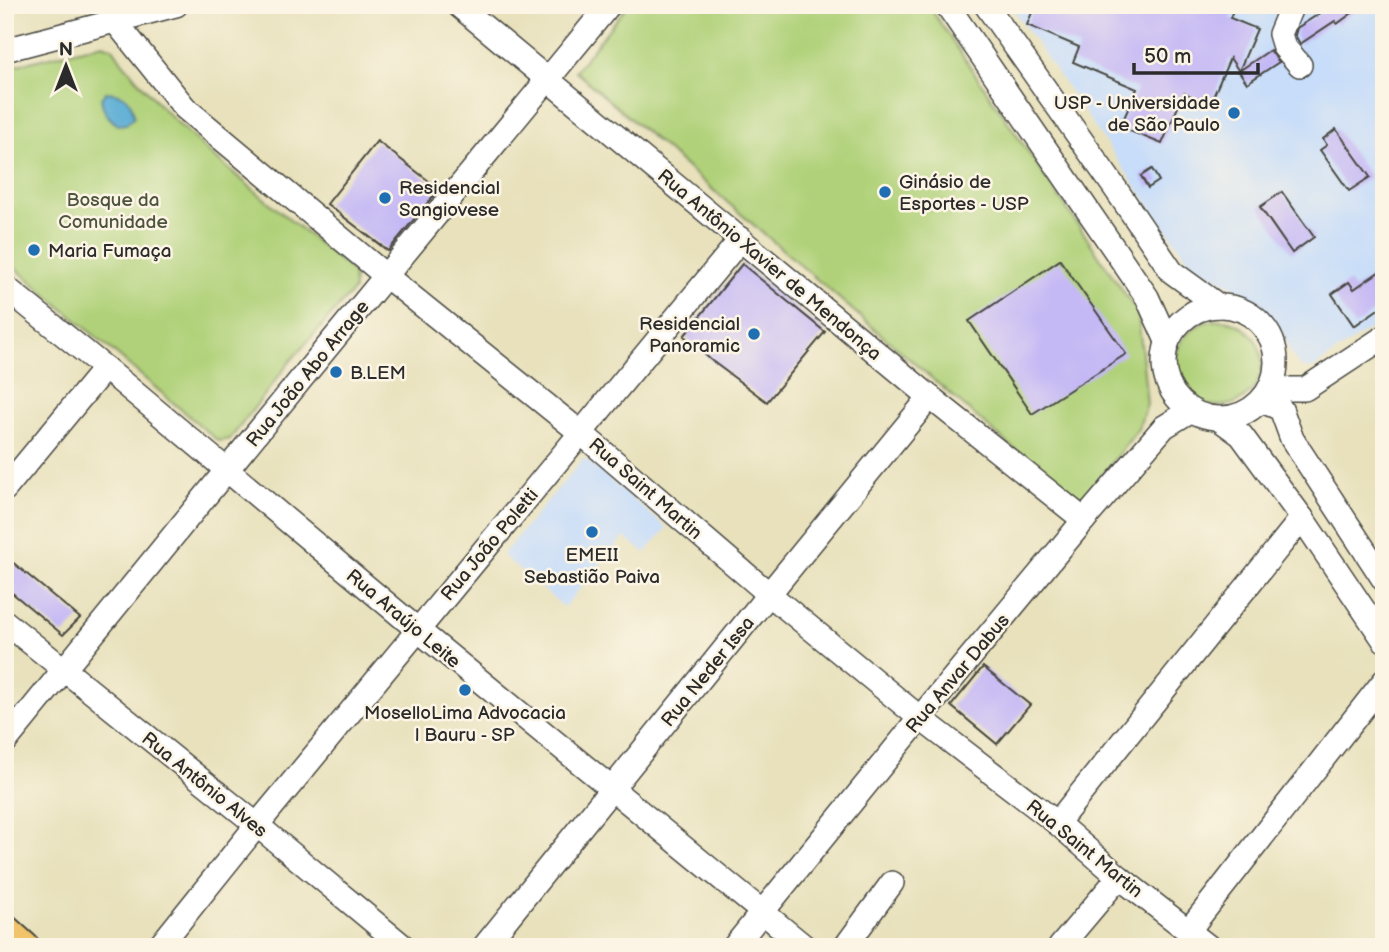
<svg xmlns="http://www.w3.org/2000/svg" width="1389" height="952" viewBox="0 0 1389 952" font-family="'Balsamiq Sans',sans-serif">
<rect width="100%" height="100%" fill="#fcf5e5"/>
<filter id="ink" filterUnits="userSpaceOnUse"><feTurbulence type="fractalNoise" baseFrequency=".0143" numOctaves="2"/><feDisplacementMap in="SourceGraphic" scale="14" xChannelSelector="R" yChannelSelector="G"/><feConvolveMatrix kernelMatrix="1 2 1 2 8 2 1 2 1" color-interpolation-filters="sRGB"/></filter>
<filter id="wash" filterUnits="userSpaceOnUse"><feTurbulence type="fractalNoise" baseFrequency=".00686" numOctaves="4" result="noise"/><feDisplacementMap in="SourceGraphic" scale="28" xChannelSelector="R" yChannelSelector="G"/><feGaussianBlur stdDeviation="1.57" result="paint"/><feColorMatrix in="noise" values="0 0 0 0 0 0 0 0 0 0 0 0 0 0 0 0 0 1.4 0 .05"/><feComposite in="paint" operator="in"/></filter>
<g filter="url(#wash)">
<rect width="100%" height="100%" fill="#e8e1bc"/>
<g fill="#c7ddf9">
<polygon points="1010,5 1384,5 1384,319 1312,369 1300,367 1291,353 1282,332 1247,295 1191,263 1160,221"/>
<polygon points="584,458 667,528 645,553 624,537 564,607 502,555"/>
</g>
<g fill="#b0d179" stroke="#6e7e52" stroke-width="2">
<polygon points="628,5 928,5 1138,313 1147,404 1138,429 1079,505 575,71"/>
<polygon points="103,44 113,48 123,63 161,107 207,151 353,272 354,290 293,358 230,439 218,441 5,259 5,68"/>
<circle cx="1219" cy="363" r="43"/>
</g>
<path fill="#58acd4" stroke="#426c80" stroke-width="2" d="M106,92C125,93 132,98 134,117L126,124L118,125C107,117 103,111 101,98Z"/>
<g id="blocks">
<g fill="#c4b8f5">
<polygon points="1035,5 1235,5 1230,18 1257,29 1239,71 1270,50 1279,62 1247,83 1230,58 1210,104 1184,93 1162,144 1120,127 1137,89 1073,62 1079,47 1027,25"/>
<polygon points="1333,5 1363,5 1337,24 1335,21 1300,44 1295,35 1297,28"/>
<polygon points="1336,129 1370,177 1349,191 1320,150 1327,145 1323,139"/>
<polygon points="377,141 439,189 388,251 327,204"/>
<polygon points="1152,169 1159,181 1148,188 1141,176"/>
<polygon points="1282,192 1314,237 1292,253 1260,207"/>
<polygon points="1060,260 1126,354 1032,414 969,321"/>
<polygon points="742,264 825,332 767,402 712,361 684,336"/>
<polygon points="1379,272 1384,279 1384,305 1354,326 1332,294 1349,282 1354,289"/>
<polygon points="5,556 80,618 63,635 5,587"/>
<polygon points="983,667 1030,705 997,744 951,706"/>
</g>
</g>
</g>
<g filter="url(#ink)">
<use href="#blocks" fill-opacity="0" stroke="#474641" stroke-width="2"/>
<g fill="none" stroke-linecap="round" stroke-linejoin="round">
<g stroke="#474641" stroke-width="26">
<g id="minor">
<polyline points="109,5 115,21 185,108 386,276 581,433 769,594 920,718 1057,823 1119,877 1209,947"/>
<polyline points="458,5 930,397 1084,520"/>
<polyline points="947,5 1147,297 1167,341"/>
<polyline points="986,5 1115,188 1172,272 1219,306"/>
<polyline points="1292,5 1280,34 1284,47 1300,65"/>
<polyline points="5,50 176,5"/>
<polyline points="5,287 105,368 418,630 805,947"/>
<circle cx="1220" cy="362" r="56"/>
<polyline points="1270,389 1305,389 1384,337"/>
<polyline points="1262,401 1281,409 1292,439 1384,580"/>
<polyline points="1219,419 1241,435 1302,518 1384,640"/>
<polyline points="5,489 105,368"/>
<polyline points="5,622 257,825 404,947"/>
<polyline points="5,742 310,368 609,5"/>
<polyline points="1057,823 1302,518"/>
<polyline points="1189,930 1384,681"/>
<polyline points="159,947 257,825 741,239"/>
<polyline points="484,947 769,594 930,397"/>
<polyline points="734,947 920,718 1084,520 1164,427 1190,411"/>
<polyline points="845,947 892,883"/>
<polyline points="1060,947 1119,877"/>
</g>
</g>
<g stroke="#474641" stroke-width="32">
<polyline id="major" points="5,929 25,947"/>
</g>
<use href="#minor" stroke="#fff" stroke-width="23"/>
<use href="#major" stroke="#f1c36a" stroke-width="28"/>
</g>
</g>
<g fill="#1f6fb2" stroke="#fcf5e5" stroke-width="2.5">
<circle cx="1234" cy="113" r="7"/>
<circle cx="885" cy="192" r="7"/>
<circle cx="385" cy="198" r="7"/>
<circle cx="34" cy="250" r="7"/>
<circle cx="754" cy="334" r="7"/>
<circle cx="336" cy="372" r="7"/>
<circle cx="592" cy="532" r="7"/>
<circle cx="465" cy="690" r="7"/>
</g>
<g text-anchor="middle" stroke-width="5" stroke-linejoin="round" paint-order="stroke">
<g font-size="19" fill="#2b2b2b" stroke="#fcf5e5" text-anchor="start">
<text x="1220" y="109" text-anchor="end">USP - Universidade<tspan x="1220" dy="22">de São Paulo</tspan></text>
<text x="899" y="188">Ginásio de<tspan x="899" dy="22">Esportes - USP</tspan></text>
<text x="399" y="194">Residencial<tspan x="399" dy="22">Sangiovese</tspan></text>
<text x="48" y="257">Maria Fumaça</text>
<text x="740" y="330" text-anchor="end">Residencial<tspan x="740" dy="22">Panoramic</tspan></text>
<text x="350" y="379">B.LEM</text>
<text x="592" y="561" text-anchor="middle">EMEII<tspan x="592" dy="22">Sebastião Paiva</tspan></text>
<text x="465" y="719" text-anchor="middle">MoselloLima Advocacia<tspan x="465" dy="22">| Bauru - SP</tspan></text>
</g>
<g font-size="19" fill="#4c543e" stroke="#fcf5e5">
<text x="113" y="206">Bosque da<tspan x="113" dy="22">Comunidade</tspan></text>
</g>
<g font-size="19" fill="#2b2b2b" stroke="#fcf5e5">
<text transform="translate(770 264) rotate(40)" y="7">Rua Antônio Xavier de Mendonça</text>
<text transform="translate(307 373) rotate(-51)" y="7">Rua João Abo Arrage</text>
<text transform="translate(646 488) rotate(41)" y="7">Rua Saint Martin</text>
<text transform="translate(489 544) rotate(-50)" y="7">Rua João Poletti</text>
<text transform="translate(404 618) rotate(40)" y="7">Rua Araújo Leite</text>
<text transform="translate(707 671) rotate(-51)" y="7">Rua Neder Issa</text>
<text transform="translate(957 673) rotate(-50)" y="7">Rua Anvar Dabus</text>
<text transform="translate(205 784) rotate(39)" y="7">Rua Antônio Alves</text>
<text transform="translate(1085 848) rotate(39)" y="7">Rua Saint Martin</text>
</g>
</g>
<rect width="1389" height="952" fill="none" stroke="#fcf5e5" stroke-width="28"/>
<g transform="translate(66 66)" stroke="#fcf5e5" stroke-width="5" paint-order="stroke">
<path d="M0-5L12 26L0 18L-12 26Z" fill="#2b2b2b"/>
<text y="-10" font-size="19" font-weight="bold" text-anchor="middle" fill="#2b2b2b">N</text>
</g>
<path d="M1134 63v10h124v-10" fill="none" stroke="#2b2b2b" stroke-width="3.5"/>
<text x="1144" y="63" font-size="21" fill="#2b2b2b" stroke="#fcf5e5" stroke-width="5" paint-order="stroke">50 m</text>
</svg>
